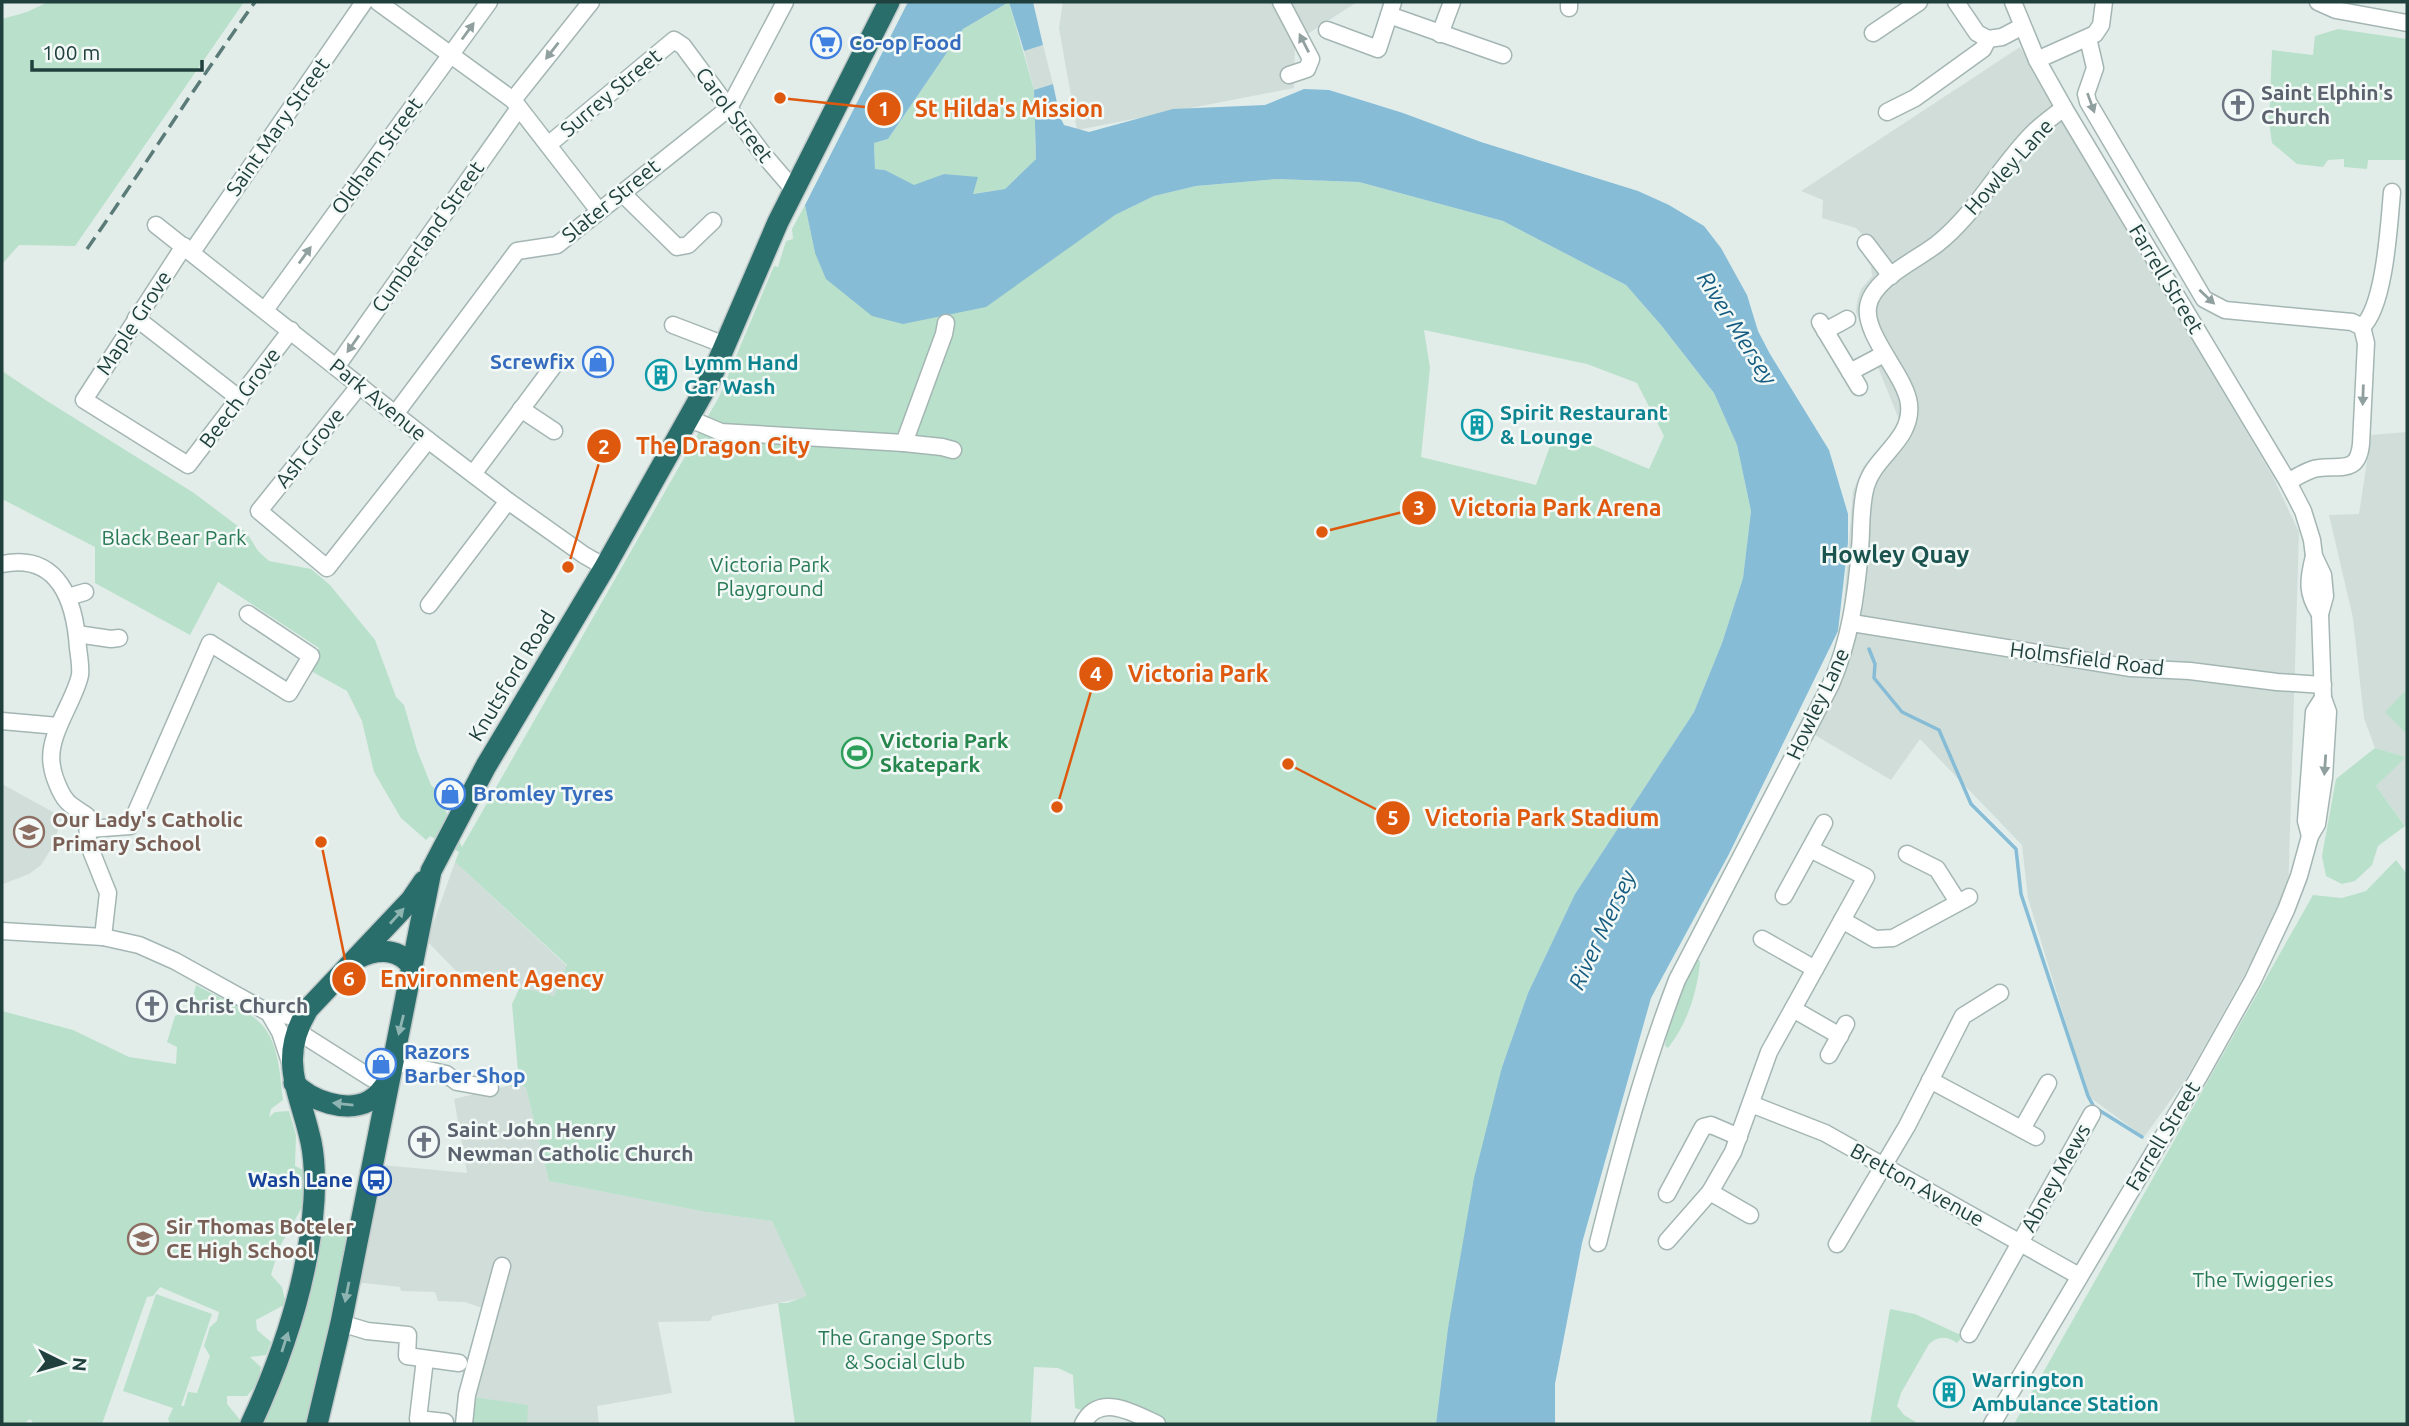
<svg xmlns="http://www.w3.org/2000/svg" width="2409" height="1426" viewBox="0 0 2409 1426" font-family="Ubuntu,sans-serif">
<rect width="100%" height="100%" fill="#e2edea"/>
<g fill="#d0ddd9">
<polygon points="1063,2 1357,2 1306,35 1295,39 1294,88 1077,130 1059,28"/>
<polygon points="1043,45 1053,84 1034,90 1024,51"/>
<polygon points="2020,47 2273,477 2299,532 2288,897 2186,1079 2144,1137 2088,1096 2028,898 2022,845 1920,739 1891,780 1803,728 1841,642 1853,491 1863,467 1898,427 1898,417 1856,312 1857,302 1861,289 1872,276 1871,266 1858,247 1868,240 1856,228 1822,218 1823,200 1801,191"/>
<polygon points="2407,432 2407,828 2376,786 2406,757 2375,748 2364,718 2353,618 2329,515 2359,514 2371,435"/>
<polygon points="2,784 62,817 53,846 41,865 29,874 3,884"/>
<polygon points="455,862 567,966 554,996 456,971 427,941"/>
<polygon points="519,1083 526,1088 549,1181 706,1212 772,1221 808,1297 713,1316 710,1321 658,1322 672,1393 597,1406 599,1424 527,1424 527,1405 474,1397 485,1309 465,1302 438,1301 435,1292 401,1291 400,1287 355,1282 372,1164 467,1173 454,1099"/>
</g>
<g fill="#b9e0ca" fill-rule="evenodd">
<polygon points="48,2 244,2 75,246 19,245 2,264 2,19 27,12"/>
<polygon points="1009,2 1034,90 1036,159 1005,189 972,194 977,178 944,174 914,186 885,170 875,169 874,143 888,139 963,29"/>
<polygon points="2338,29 2407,39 2407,160 2368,160 2367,169 2344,167 2344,159 2328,160 2323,167 2297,164 2272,143 2269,123 2272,50 2313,55 2315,36"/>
<path d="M1277,179L1359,182L1503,221L1626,285L1661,325L1714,393L1737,445L1751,511L1743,578L1722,643L1694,712L1575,894L1528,993L1502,1067L1448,1328L1436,1424H1165L1113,1400L1085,1411L1075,1408L1073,1375L1058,1368L1034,1367L1031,1424H795L778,1303H787L807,1296L772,1221L706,1212L549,1181L526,1088L519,1083L512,1004L520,987L554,996L567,965L455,862L459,852L430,836L426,840L401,818L374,772L362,721L347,691L311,671L319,648L218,582L190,635L95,583V547L2,499V371L47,401L194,493L247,533L258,551L269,561L311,569L330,585L375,640L396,697L404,705L417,750L431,785L448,802L444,807L462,847L719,397L774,266L778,267L786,241L793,239L792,229L805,205L815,253L1115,215L1154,196L1196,186ZM1424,330L1587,364L1637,383L1664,436L1649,469L1561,432L1550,446L1536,485L1421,457L1430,368Z"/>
<polygon points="2407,689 2407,734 2385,712"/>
<polygon points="2375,748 2406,757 2376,786 2405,826 2378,846 2372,865 2355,881 2342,884 2326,876 2322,856 2336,779"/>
<polygon points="2396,860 2407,874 2407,1424 2014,1424 2313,895 2342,898 2366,891"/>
<path d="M1696,960H1699L1700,962C1697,993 1687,1024 1668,1048L1665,1046C1667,1017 1679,985 1696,960Z"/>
<path d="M196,985C215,996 249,1009 263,1026C279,1045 280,1076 283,1100L271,1109L269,1117L275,1112L289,1111L296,1135L295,1166L307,1172L306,1200L279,1248L271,1275L282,1287L286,1304L256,1320L257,1330L271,1342L266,1355L250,1357L261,1367L258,1383L247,1396H227V1404L241,1421L239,1424H170L168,1419L173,1408L123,1391L156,1294L212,1314L181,1406H184L188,1392L197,1393L210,1356L204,1346L210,1327L217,1321L219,1312L160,1287L153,1296L147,1297L102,1424H34L30,1419L24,1424H2V1011L73,1030L129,1057L176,1064L177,1047L167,1042L175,1016L190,1009Z"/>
<polygon points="312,1224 350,1235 316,1424 264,1424 261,1419"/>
<path d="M1890,1309L1915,1314L1963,1336L1957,1343C1947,1336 1938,1336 1929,1344L1901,1393L1897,1406L1904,1415L1919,1424H1870Z"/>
<polygon points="474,1397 528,1405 527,1424 473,1424"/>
</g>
<polygon fill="#86bcd6" points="908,2 1033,2 1043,45 1024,51 1009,2 963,29 888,139 874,143 875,169 885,170 914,185 944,174 978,177 973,194 1005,189 1036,159 1034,90 1053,84 1060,117 1064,125 1089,132 1173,109 1265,105 1304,89 1329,90 1403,113 1481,142 1638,191 1669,205 1704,226 1721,248 1747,295 1758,331 1770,354 1829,450 1848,514 1848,542 1838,631 1729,854 1651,998 1582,1243 1555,1384 1555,1424 1436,1424 1448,1328 1474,1178 1502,1067 1528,993 1575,894 1694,712 1722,643 1743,578 1751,511 1737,445 1714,393 1661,325 1626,285 1503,221 1359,182 1277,179 1196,186 1154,196 1115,215 986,307 903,324 872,316 826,279 815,253 805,205"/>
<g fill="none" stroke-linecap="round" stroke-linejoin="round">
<polyline stroke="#86bcd6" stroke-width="3.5" points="1869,649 1875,664 1874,678 1902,712 1939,730 1971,804 2016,849 2021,894 2088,1096 2094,1107 2142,1137"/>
<g stroke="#a4b6b3" stroke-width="19">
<g id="minor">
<polyline points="378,2 513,100 599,211"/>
<polyline points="1281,2 1311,59 1307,69 1289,75"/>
<polyline points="1393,2 1389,15 1503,55"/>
<polyline points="1569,2 1569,8"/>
<polyline points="1956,2 1977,33 1988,39"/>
<polyline points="2318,2 2336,10 2407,23"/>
<polyline points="1327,30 1378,49 1389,15"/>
<polyline points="1873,33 1919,2"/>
<polyline points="1440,34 1452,2"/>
<path d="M2088,38L2095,68L2086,94L2088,102L2204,299L2225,310L2352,322L2362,327L2366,343L2361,444C2358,474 2341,465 2319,468C2308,469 2297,477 2288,482"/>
<polyline points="2037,60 2095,34 2101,25 2104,2"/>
<polyline points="513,100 591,2"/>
<polyline points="1887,112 1915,98 1983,49 1988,39 2002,37 2021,27"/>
<polyline points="548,145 674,40 683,46 763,154 794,190"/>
<polyline points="622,193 677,247 688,245 713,221"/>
<polyline points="156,225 428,440 508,501 584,555 605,567"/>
<polyline points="1866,243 1891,276"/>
<polyline points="184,246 84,400 188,465 291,330"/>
<polyline points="192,252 364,2"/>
<polyline points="265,310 489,2"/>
<polyline points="136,318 240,399"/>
<polyline points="1820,322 1859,387"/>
<polyline points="673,325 725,345"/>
<path d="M2362,327C2385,306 2389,224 2392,192"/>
<polyline points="1825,331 1847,319"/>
<polyline points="337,366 519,108"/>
<polyline points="1850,372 1884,354"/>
<polyline points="360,385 259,511 327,568 428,440"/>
<polyline points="521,409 554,431"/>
<polyline points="396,413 517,251 557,245 729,108 785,2"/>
<polyline points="690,419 721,432 904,443 942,447 953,450"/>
<polyline points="904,443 944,334 946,323"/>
<polyline points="473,474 555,364"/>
<path d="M2314,556C2308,580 2306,593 2320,614"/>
<path d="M2,564C59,552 75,602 78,648C79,656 81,667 80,675C75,701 46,736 52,766C53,775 60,793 66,800C70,806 81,811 87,816L88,843L108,893L103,937"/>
<polyline points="68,597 85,592"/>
<polyline points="429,605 508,501"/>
<polyline points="1852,623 2131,668 2190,671 2277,682 2323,685"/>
<polyline points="77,634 111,639 119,638"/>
<polyline points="2,721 58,726"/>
<polyline points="89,829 130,826 210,643 289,693 311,656 248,614"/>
<polyline points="2310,836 2306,821 2314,712 2323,698"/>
<polyline points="1907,854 1937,869 1958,902"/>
<polyline points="1784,896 1824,823"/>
<polyline points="1842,920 1875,939 1893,938 1969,897"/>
<polyline points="2,931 103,937 139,945 175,961 269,1013 280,1032 290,1062"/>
<polyline points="1762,939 1815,969"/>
<polyline points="1793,1009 1840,1036"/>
<polyline points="269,1013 290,1016 308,1009"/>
<polyline points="297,1031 371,1078"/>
<polyline points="1829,1055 1846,1024"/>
<polyline points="393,1062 446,1074 457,1082 490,1088"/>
<polyline points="1930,1080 2036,1137"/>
<polyline points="1751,1104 1825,1133 2079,1276"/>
<polyline points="2022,1129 2048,1083"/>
<polyline points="1710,1192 1750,1215"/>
<polyline points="1667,1194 1703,1127 1711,1125 1739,1137"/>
<polyline points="1667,1241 1710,1192 1733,1152 1769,1052 1866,877 1810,849"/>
<path d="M1598,1243C1620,1155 1644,1066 1677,980L1831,684C1850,640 1856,597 1860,549C1862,528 1860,507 1866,486C1875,455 1913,440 1909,404C1906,376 1864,336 1868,307C1872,279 1917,260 1937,244C1975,214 1998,169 2031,135C2041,125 2053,116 2064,108"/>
<polyline points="1837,1244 1907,1126 1963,1016 2000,993"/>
<polyline points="341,1323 367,1331 408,1335 407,1356 459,1363"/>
<polyline points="1969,1334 2092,1114"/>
<polyline points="425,1359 418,1419 445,1422"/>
<polyline points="464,1424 467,1395 502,1266"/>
<path d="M1083,1424C1099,1392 1134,1413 1157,1424"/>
<polyline points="1992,1424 2198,1078 2253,980 2286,910 2299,876 2310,836 2317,824 2324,777 2328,712 2323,698 2320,614 2325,596 2323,575 2314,556 2312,540 2303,511 2288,482 2064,108 2037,60 2013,2"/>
</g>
</g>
<g stroke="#c1cac9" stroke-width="24">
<g id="highway">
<path d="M358,958C378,948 400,948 413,968"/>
<path d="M294,1083C311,1101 346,1113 369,1101C377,1097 383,1089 388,1081"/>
<path d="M251,1424C284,1353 309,1279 314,1200C315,1181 315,1161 311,1142C300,1091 277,1060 308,1009L411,900L424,881"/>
<polyline points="317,1424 341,1323 431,871 486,766 605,567 710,380 778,222 889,2"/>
</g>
</g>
<use href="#minor" stroke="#fff" stroke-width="16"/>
<use href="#highway" stroke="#2a6e6c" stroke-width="21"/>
<path stroke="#5b7b78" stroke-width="3.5" stroke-dasharray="14 7" stroke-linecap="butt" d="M87,249C144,167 197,83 255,2"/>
</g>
<defs><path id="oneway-solid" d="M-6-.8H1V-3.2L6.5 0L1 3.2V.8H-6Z" transform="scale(1.75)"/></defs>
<g fill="#90a09e">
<use href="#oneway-solid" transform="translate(468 31) rotate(-54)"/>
<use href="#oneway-solid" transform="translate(1304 43) rotate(-117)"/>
<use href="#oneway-solid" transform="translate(552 51) rotate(128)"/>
<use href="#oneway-solid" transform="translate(2091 103) rotate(70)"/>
<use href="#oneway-solid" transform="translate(305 255) rotate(-54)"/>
<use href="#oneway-solid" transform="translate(2207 297) rotate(43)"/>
<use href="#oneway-solid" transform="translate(353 344) rotate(125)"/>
<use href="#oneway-solid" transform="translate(2363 395) rotate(92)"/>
<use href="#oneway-solid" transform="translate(2325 765) rotate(94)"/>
</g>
<g fill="#8eb4b2">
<use href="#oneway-solid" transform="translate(397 916) rotate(-48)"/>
<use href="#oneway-solid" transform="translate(401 1025) rotate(104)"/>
<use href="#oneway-solid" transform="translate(343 1104) rotate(-174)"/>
<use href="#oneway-solid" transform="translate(347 1292) rotate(101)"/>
<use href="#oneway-solid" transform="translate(285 1342) rotate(-72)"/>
</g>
<defs>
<g id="supermarket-ring" transform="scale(1.575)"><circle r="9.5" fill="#f3f9f7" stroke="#3f7fe0" stroke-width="1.5"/><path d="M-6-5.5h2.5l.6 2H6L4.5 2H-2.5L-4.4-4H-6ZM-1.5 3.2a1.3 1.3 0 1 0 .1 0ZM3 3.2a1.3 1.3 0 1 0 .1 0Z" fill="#3f7fe0"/></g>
<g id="church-ring" transform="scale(1.575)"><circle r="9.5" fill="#f3f9f7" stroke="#6b7280" stroke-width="1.5"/><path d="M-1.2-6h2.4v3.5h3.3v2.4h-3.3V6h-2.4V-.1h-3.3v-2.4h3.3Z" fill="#6b7280"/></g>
<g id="shop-ring" transform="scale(1.575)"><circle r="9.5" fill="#f3f9f7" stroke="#3f7fe0" stroke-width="1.5"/><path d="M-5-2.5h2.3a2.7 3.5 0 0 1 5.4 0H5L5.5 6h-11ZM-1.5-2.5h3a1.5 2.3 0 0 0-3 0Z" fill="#3f7fe0"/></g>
<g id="building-ring" transform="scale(1.575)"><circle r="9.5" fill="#f3f9f7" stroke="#0f9aa8" stroke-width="1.5"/><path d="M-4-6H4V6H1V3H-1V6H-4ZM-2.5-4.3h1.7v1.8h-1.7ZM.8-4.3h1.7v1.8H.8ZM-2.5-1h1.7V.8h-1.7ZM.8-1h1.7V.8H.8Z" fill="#0f9aa8"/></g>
<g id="stadium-ring" transform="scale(1.575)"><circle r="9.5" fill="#f3f9f7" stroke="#2e9e5b" stroke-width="1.5"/><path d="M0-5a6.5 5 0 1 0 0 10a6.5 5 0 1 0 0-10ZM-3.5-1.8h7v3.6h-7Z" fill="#2e9e5b"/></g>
<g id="school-ring" transform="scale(1.575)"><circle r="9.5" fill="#f3f9f7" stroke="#8d6e63" stroke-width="1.5"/><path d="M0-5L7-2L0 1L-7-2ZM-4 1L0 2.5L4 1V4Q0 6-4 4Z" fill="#8d6e63"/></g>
<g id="bus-ring" transform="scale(1.575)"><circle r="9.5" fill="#f3f9f7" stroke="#1a4fb4" stroke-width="1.5"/><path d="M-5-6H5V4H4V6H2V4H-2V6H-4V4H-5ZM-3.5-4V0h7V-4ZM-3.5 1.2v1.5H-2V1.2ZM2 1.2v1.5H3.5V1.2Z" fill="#1a4fb4"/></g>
</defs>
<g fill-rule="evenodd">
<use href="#supermarket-ring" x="826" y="43"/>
<use href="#church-ring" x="2238" y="105"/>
<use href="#shop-ring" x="598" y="362"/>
<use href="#building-ring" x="661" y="375"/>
<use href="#building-ring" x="1477" y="425"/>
<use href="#stadium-ring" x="857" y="753"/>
<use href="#shop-ring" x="450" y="794"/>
<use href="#school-ring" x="29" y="832"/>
<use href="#church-ring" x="152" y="1006"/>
<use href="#shop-ring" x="381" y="1064"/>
<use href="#church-ring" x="424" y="1142"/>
<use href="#bus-ring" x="376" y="1180"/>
<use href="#school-ring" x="143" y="1239"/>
<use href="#building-ring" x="1949" y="1392"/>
</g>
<g text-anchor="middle" stroke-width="5" stroke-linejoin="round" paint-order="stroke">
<g font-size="21" font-weight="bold" fill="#366cbe" stroke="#f3f9f7" text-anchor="start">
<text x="849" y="50">Co-op Food</text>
<text x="575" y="369" text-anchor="end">Screwfix</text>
<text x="473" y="801">Bromley Tyres</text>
<text x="404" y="1059">Razors<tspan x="404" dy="24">Barber Shop</tspan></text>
</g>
<g font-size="21" fill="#20403d" stroke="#f3f9f7">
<text transform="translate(611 93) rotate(-40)" y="7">Surrey Street</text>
<text transform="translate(734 115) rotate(53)" y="7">Carol Street</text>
<text transform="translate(278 127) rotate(-55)" y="7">Saint Mary Street</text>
<text transform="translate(377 156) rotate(-54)" y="7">Oldham Street</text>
<text transform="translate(2009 167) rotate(-48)" y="7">Howley Lane</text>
<text transform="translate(611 201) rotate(-39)" y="7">Slater Street</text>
<text transform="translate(428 237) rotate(-55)" y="7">Cumberland Street</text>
<text transform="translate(2166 279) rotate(59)" y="7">Farrell Street</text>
<text transform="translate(134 323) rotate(-57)" y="7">Maple Grove</text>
<text transform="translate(240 398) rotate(-53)" y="7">Beech Grove</text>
<text transform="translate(378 400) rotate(39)" y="7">Park Avenue</text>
<text transform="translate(310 448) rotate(-51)" y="7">Ash Grove</text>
<text transform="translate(2087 659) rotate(7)" y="7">Holmsfield Road</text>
<text transform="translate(512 676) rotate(-59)" y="7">Knutsford Road</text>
<text transform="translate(1818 704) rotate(-65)" y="7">Howley Lane</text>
<text transform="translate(2163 1136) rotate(-59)" y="7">Farrell Street</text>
<text transform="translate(2056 1178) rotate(-61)" y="7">Abney Mews</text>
<text transform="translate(1917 1185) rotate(29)" y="7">Bretton Avenue</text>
</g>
<g font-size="21" font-weight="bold" fill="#5b616d" stroke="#f3f9f7" text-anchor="start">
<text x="2261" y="100">Saint Elphin's<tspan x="2261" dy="24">Church</tspan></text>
<text x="175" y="1013">Christ Church</text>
<text x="447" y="1137">Saint John Henry<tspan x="447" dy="24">Newman Catholic Church</tspan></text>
</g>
<g font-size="21" font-weight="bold" fill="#0d838f" stroke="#f3f9f7" text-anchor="start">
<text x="684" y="370">Lymm Hand<tspan x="684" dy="24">Car Wash</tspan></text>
<text x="1500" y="420">Spirit Restaurant<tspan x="1500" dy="24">&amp; Lounge</tspan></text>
<text x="1972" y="1387">Warrington<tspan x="1972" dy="24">Ambulance Station</tspan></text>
</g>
<g font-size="21" fill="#287a55" stroke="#f3f9f7">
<text x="174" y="545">Black Bear Park</text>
<text x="770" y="572">Victoria Park<tspan x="770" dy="24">Playground</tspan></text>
<text x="2263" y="1287">The Twiggeries</text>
<text x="905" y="1345">The Grange Sports<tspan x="905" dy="24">&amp; Social Club</tspan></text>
</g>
<g font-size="21" font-weight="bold" fill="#27864d" stroke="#f3f9f7" text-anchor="start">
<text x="880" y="748">Victoria Park<tspan x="880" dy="24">Skatepark</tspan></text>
</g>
<g font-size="21" font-weight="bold" fill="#785e54" stroke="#f3f9f7" text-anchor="start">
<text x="52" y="827">Our Lady's Catholic<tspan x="52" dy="24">Primary School</tspan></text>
<text x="166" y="1234">Sir Thomas Boteler<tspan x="166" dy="24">CE High School</tspan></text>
</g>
<g font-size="21" font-weight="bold" fill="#164399" stroke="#f3f9f7" text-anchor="end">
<text x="353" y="1187">Wash Lane</text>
</g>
<g font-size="23" font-style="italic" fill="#165c80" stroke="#f3f9f7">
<text transform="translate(1737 328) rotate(58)" y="8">River Mersey</text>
<text transform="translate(1602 930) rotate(-65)" y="8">River Mersey</text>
</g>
<g font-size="24" font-weight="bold" fill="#1b534f" stroke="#f3f9f7">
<text x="1895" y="563">Howley Quay</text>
</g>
</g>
<path fill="none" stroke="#de580e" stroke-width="2.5" d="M780 98L884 109M568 567L604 446M1322 532L1419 508M1057 807L1096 674M1288 764L1393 818M321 842L349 979"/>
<g fill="#de580e" stroke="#f3f9f7" stroke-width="2.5">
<circle cx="780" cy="98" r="7"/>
<circle cx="568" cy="567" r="7"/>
<circle cx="1322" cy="532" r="7"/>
<circle cx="1057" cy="807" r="7"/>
<circle cx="1288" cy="764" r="7"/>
<circle cx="321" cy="842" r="7"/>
<circle cx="884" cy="109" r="18"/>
<circle cx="604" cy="446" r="18"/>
<circle cx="1419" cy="508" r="18"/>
<circle cx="1096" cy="674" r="18"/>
<circle cx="1393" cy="818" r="18"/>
<circle cx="349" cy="979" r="18"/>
</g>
<g font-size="21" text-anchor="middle" font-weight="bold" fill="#fff">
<text x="884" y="116">1</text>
<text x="604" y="454">2</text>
<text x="1419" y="515">3</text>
<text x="1096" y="681">4</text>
<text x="1393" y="825">5</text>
<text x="349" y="986">6</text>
</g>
<g font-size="23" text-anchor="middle" font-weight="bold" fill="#de580e" stroke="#f3f9f7" stroke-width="5" stroke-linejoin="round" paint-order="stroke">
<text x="1009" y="117">St Hilda's Mission</text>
<text x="723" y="454">The Dragon City</text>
<text x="1556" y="516">Victoria Park Arena</text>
<text x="1198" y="682">Victoria Park</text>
<text x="1542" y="826">Victoria Park Stadium</text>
<text x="492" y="987">Environment Agency</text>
</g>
<rect width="2409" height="1426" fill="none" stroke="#20403d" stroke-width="7"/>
<g transform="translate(63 1363) rotate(95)" stroke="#f3f9f7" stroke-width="5" paint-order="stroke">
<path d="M0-5L12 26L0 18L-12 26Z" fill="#20403d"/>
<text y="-10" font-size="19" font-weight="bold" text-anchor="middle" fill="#20403d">N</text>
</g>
<path d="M32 60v10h170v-10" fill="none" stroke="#20403d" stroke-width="3.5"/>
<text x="42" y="60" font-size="21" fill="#20403d" stroke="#f3f9f7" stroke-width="5" paint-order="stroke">100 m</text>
</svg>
